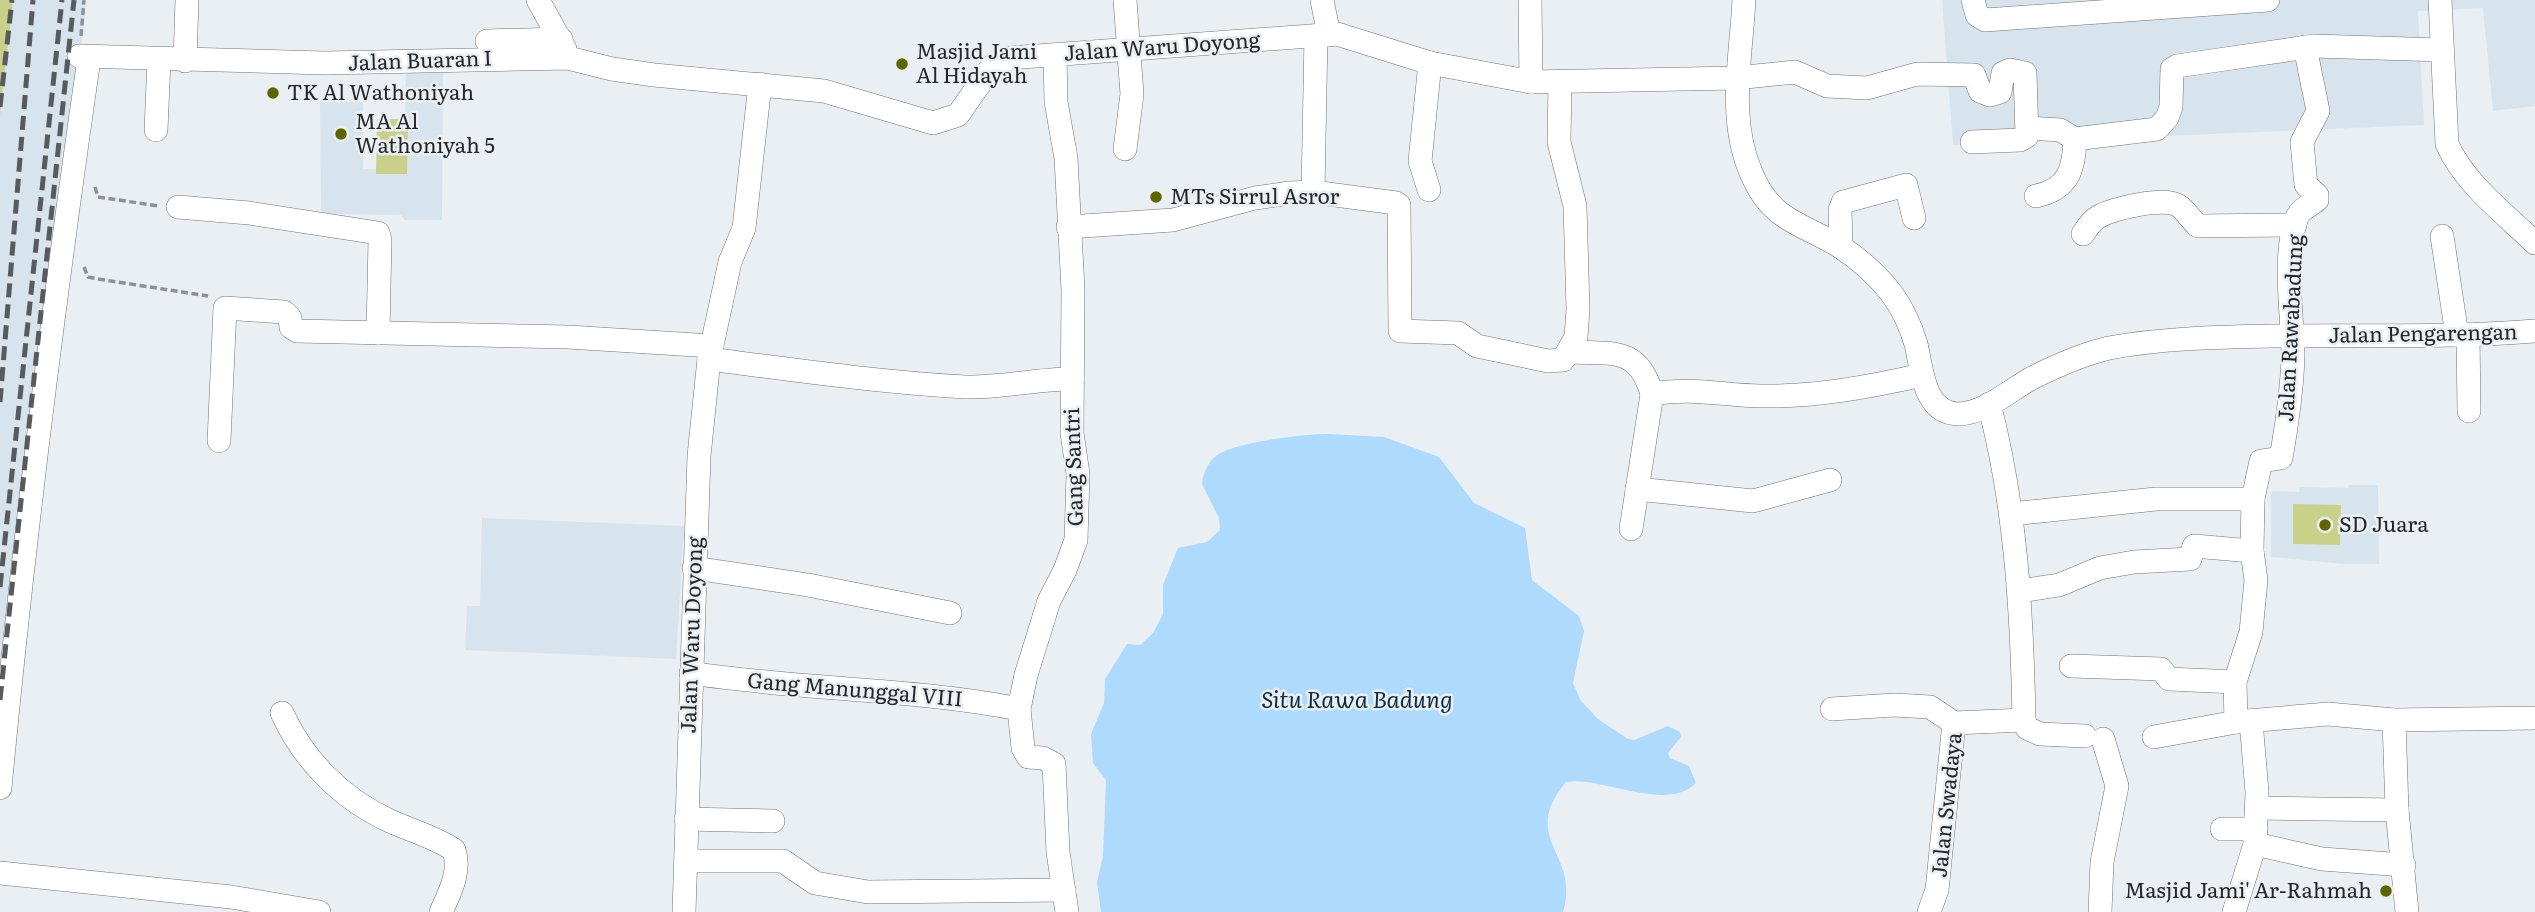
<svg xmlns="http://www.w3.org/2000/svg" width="2535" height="912" viewBox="0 0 2535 912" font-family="Literata,serif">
<rect width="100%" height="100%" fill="#eaeff3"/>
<g fill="#d8e4ed">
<polygon points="12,0 86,0 66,201 0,788 0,107"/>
<polygon points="1942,0 2535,0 2535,106 2493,111 2483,8 2418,11 2424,125 1953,145"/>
<polygon points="443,65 442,220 405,220 401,215 321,214 320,101 363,102 363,169 404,169 406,66"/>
<polygon points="2349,485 2378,485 2379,564 2345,564 2271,557 2271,491 2299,492 2300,487 2348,488"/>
<polygon points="482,518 684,526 676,659 465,650 467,606 480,606"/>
</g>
<g fill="#c9d089">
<polygon points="0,0 13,0 0,115"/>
<polygon points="377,119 408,119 407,174 376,174"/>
<polygon points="2293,504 2341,505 2340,545 2293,544"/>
</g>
<path fill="#aedafe" d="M1328,434L1384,437L1439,457L1474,503L1525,528L1532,580L1579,616L1584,631L1573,683L1581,701L1598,719L1628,739L1634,740L1668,726L1680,732L1681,737L1668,753L1670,758L1689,766L1696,783C1667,813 1601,776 1566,782C1518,840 1581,853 1563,912H1101L1097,882L1103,856L1106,780L1093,763L1091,734L1104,703L1105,679L1127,644L1140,645L1153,633L1163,614V585L1178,548L1207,542L1220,530L1219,518L1202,484C1203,474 1208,462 1216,456C1232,442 1306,434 1328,434Z"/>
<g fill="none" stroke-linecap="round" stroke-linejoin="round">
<g stroke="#6e7377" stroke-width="24">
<g id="minor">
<polyline points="538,0 565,49"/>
<polyline points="1125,0 1132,94 1125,149"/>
<polyline points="1322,0 1329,35"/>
<polyline points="1530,0 1531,82"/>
<path d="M1744,0C1741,59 1727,119 1752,175C1772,221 1799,222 1839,246C1858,258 1878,276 1892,294C1902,308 1911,327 1916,344C1922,368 1923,413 1958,414C1984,414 2010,390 2032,378C2056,366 2083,354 2109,348C2163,338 2220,337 2275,336C2361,335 2449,338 2535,331"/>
<polyline points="1973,0 1977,15 1985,20 2268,0"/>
<path d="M2440,0L2447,144C2464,183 2505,214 2535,243"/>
<polyline points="487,41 561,39"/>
<path d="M2305,47L2318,111L2302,142L2306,185L2317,195V200C2310,205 2301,209 2297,217C2282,257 2293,315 2293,356C2292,391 2287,424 2281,458L2261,461L2253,499L2252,551L2256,580L2251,632L2235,682L2236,722L2328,714L2394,720L2535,718"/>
<polyline points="1055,55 1056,102 1066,158 1073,290 1072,433 1078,474 1076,540 1065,570 1049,601 1026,675 1019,709 1023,748 1028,757 1043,758 1054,764 1058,852 1067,912"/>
<polyline points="79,56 325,63 568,58 612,69 654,75 824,91 933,123 958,115 992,66 1010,58 1337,34 1430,63 1531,82 1736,78 1795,72 1827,86 1867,88 1917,74 1974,75 1980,91 1990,95 2000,92 2003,73 2010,70 2025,73 2027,136 2020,140 1972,142"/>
<polyline points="185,61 187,0"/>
<polyline points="2029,128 2060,130 2075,139 2157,129 2167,118 2171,107 2172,69 2177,66 2314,46 2442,50"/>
<polyline points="156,130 159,60"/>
<polyline points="1429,190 1420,161 1430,63"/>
<polyline points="1313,192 1316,36"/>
<path d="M2036,196C2069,189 2074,169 2075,139"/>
<polyline points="178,207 249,213 378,233 380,240 378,333"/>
<polyline points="1068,227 1173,220 1255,198 1290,193 1313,192 1396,203 1399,205 1400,331 1458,333 1477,346 1548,361 1563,360 1576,337 1578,309 1575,206 1559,142 1560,83"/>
<path d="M2083,234C2087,228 2091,221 2098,217C2112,209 2164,196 2179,206C2186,211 2191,220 2198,226L2295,225"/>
<polyline points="2442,236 2457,335"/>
<polyline points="1841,247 1840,210 1843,202 1906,185 1914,218"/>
<polyline points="2468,335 2469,411"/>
<path d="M1570,352C1612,354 1638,346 1652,394L1631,529"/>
<path d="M709,359C794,370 879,382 965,387C1000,388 1036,379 1072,379"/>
<path d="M1652,394C1690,387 1723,395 1760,396C1815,397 1869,387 1922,375"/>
<path d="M1989,404C2016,506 2022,614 2024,720L2027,728L2040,734L2085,736"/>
<polyline points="219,441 225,308 284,312 290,318 291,327 297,331 568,337 712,346"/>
<polyline points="1637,489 1753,501 1830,480"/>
<polyline points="2011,514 2156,499 2253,499"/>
<polyline points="694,568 808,585 950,613"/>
<polyline points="2020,591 2059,585 2100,568 2134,562 2190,559 2194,546 2252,551"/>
<polyline points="2071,666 2161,669 2169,679 2235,682"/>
<path d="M691,673C800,690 912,688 1019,709"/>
<polyline points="1832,709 1894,705 1930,707 1954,723"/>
<path d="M282,713C304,761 342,799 390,821C412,831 435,837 454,850C461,872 450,892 441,912"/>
<polyline points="2394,720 2397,810 2407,912"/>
<polyline points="1954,723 2024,720"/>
<polyline points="2154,737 2236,722"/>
<path d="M0,788C23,544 54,301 89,59"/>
<polyline points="2257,808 2397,810"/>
<polyline points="686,819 773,821"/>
<polyline points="2222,829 2256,829"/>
<polyline points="2255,844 2322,859 2404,865"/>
<polyline points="686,861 783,861 815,883 868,892 1064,890"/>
<polyline points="0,873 231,897 319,912"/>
<polyline points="684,912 699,456 709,359 730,262 744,228 760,84"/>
<polyline points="1929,912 1937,890 1954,723"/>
<polyline points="2100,912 2102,862 2117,786 2103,739"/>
<polyline points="2234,912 2255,844 2257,792 2251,721"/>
</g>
</g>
<g stroke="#8f9295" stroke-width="3.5" stroke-dasharray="7 3.5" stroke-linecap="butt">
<polyline points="81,36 84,0"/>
<polyline points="95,187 98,197 159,206"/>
<polyline points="84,267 88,277 98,279 208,296"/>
</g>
<use href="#minor" stroke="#fff" stroke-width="23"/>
<g stroke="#585a5c" stroke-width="5" stroke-dasharray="14 7" stroke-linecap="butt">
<polyline points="0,107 12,0"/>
<polyline points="0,402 33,0"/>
<polyline points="0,587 62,0"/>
<polyline points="0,700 74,0"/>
</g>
</g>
<g fill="#5f6300" stroke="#eaeff3" stroke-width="2.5">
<circle cx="902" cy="64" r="7"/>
<circle cx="273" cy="93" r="7"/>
<circle cx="341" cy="134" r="7"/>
<circle cx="1156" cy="197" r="7"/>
<circle cx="2325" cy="525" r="7"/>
<circle cx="2386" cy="891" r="7"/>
</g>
<g text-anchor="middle" stroke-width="5" stroke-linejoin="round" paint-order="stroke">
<g font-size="21" fill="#252628" stroke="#eaeff3">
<text transform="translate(1162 47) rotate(-4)" y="7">Jalan Waru Doyong</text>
<text transform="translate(420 61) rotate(-2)" y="7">Jalan Buaran I</text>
<text transform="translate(2291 328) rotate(-87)" y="7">Jalan Rawabadung</text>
<text transform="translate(2423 334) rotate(-1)" y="7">Jalan Pengarengan</text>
<text transform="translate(1074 467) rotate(-92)" y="7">Gang Santri</text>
<text transform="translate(692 635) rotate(-88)" y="7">Jalan Waru Doyong</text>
<text transform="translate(855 690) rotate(5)" y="7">Gang Manunggal VIII</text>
<text transform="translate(1947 805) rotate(-84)" y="7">Jalan Swadaya</text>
</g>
<g font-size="21" fill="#252628" stroke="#eaeff3" text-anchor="start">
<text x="916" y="59">Masjid Jami<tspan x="916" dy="24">Al Hidayah</tspan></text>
<text x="287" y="100">TK Al Wathoniyah</text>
<text x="355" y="129">MA Al<tspan x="355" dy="24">Wathoniyah 5</tspan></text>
<text x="1170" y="204">MTs Sirrul Asror</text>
<text x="2339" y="532">SD Juara</text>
<text x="2372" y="898" text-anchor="end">Masjid Jami' Ar-Rahmah</text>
</g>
<g font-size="23" font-style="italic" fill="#0c2d45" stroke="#eaeff3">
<text x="1357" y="708">Situ Rawa Badung</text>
</g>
</g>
</svg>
